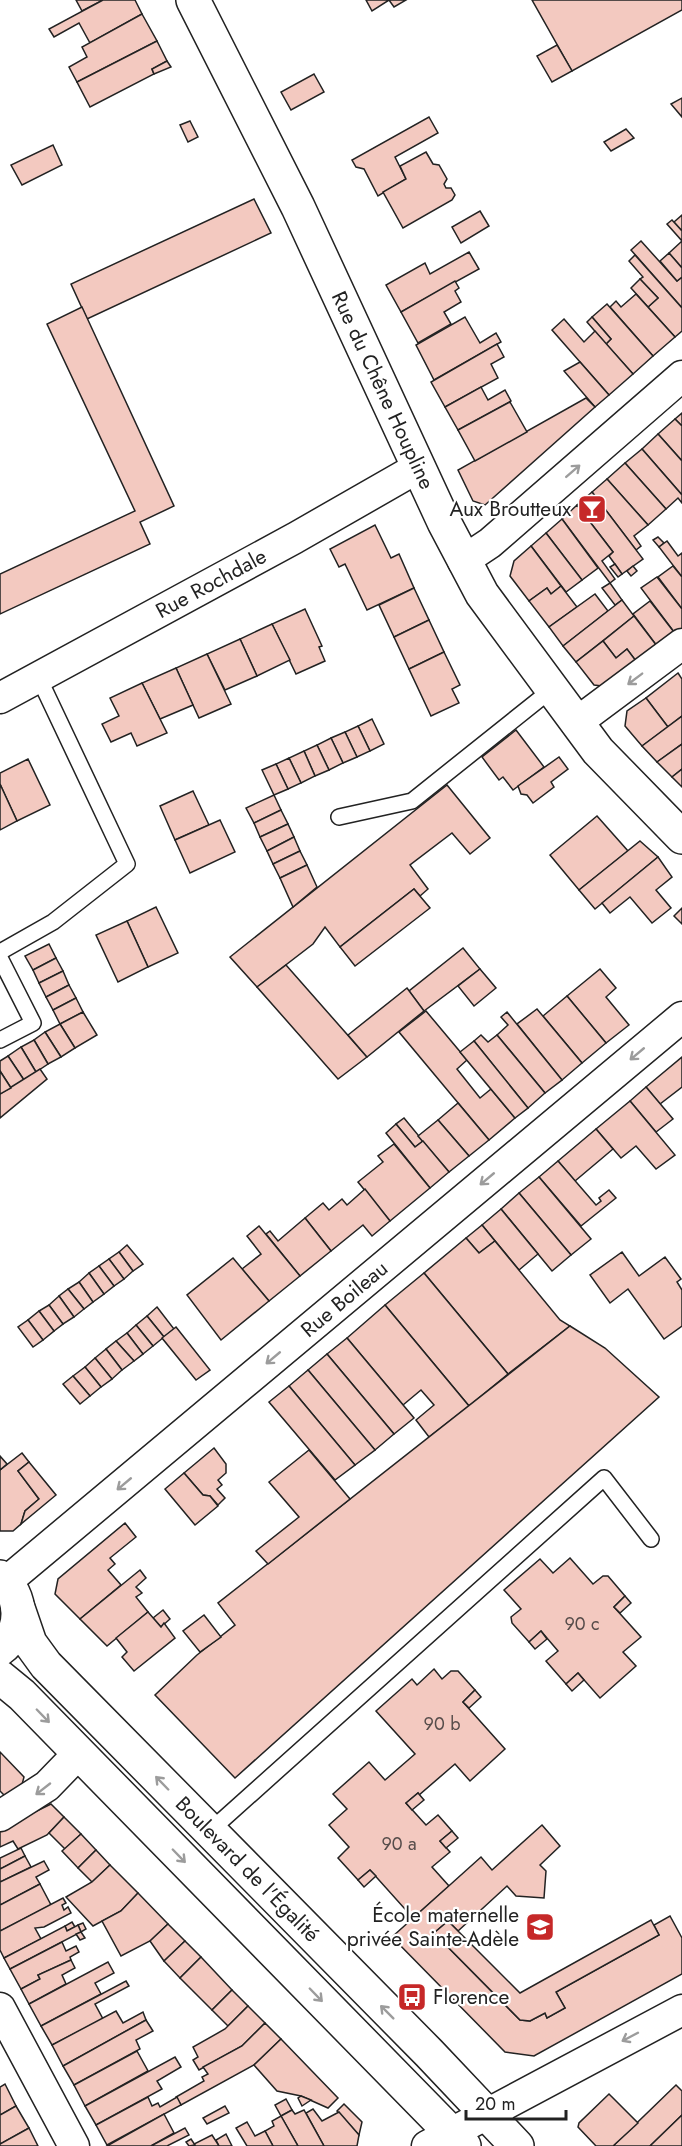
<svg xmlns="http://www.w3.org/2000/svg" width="682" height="2146" viewBox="0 0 682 2146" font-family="Jost,sans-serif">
<rect width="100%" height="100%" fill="#fff"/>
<g fill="#f3c9c0" stroke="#222" stroke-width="1.5">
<polygon points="76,0 103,0 82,11"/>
<polygon points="103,0 135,0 142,14 90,43 79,23 54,37 49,29"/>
<polygon points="366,0 406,0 394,7 389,0 372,11"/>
<polygon points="532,0 682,0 682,10 572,71"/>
<polygon points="142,14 157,41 77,82 69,67 87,57 82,47"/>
<polygon points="157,41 167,61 152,69 154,74 90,107 77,82"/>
<polygon points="557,45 572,71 552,82 537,56"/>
<polygon points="167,61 171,67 154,74 152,69"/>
<polygon points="314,74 324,92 291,110 281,92"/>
<polygon points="682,98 682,117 671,104"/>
<polygon points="429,117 438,133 395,157 406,179 378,196 364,169 356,167 352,160"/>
<polygon points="190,121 198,137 188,142 180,125"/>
<polygon points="626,129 634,138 611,151 604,142"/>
<polygon points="53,145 62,165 22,185 11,165"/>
<polygon points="426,152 433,164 439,165 447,179 444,184 446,188 451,188 455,195 452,200 403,228 383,192 406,179 400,166"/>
<polygon points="254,199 271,233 87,319 71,284"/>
<polygon points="480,211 489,226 461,243 452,227"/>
<polygon points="682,215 682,231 674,222"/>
<polygon points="672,220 682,231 682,268 669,253 682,241 667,224"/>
<polygon points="641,241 677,281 682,277 682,308 631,250"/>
<polygon points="469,252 479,269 401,312 386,285 425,263 430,274"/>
<polygon points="669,253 682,268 682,277 677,281 660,261"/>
<polygon points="635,255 682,308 682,331 675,337 648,307 658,298 640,279 643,277 629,261"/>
<polygon points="640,279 658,298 648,307 631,288"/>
<polygon points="455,281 459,288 455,291 461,302 444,312 451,324 418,343 401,312"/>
<polygon points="636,294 675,337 653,356 610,307 616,301 621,307"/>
<polygon points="607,304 653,356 633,374 606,344 611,339 592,317"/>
<polygon points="82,307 174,506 140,522 150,544 0,614 0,574 135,511 47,324"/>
<polygon points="465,317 480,343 496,333 501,342 434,380 416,345"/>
<polygon points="592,317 611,339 606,344 587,322"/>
<polygon points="564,319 584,342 595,331 633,374 609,395 552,330"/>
<polygon points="497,344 504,357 491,364 498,378 445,407 431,382"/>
<polygon points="580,362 609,395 595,407 564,371"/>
<polygon points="481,387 488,400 505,390 511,401 458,430 445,407"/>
<polygon points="586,398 595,407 485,505 473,501 458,470"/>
<polygon points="510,402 527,432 475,461 458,430"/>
<polygon points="682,413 682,426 675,419"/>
<polygon points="675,419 682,426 682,461 658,434"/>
<polygon points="658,434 682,461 682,495 642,449"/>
<polygon points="642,449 682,495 682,503 678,498 666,509 625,463"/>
<polygon points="625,463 666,509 648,525 607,479"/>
<polygon points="607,479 648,525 634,536 641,546 636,550 592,492"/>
<polygon points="592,492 643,559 622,574 609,556 613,552 577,505"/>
<polygon points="577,505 613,552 602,561 615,579 610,583 562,519"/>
<polygon points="562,519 598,568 582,580 546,533"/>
<polygon points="375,525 391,558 399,554 414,588 367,610 345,564 339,567 330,549"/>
<polygon points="546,533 582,580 566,592 531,546"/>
<polygon points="658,537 664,543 659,547 653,540"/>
<polygon points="667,541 678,556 682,553 682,577 659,547"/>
<polygon points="531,546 561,586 551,594 547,588 529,601 510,576 514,561"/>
<polygon points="615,564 622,574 618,577 610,567"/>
<polygon points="633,566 637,571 631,576 627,571"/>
<polygon points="673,566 682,577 682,609 658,577"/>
<polygon points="657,577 682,609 682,632 677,636 641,588"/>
<polygon points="610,583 622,600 615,605 602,588"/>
<polygon points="561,586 577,607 549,627 529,601 547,588 551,594"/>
<polygon points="414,588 429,620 394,637 379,605"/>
<polygon points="595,594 608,611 563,646 549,627"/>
<polygon points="622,600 634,616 576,662 563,646"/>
<polygon points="650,601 677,636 660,650 633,614"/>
<polygon points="305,609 322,646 319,647 325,661 296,674 272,624"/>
<polygon points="634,616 660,650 639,665 627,649 616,658 603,641"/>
<polygon points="429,620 444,652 409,669 394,637"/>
<polygon points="272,624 290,660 257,676 240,639"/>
<polygon points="240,639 257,676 225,690 207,654"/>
<polygon points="603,641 616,658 627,649 639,665 610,687 594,685 576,662"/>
<polygon points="444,652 460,685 452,689 459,703 431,716 409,669"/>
<polygon points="207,654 231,704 199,718 176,668"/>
<polygon points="176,668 193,705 160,719 142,683"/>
<polygon points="678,673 682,679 682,716 668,727 646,698"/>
<polygon points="142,683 167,733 137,746 131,733 111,742 102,724 119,716 110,698"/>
<polygon points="646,698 668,727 642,746 625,726 627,711"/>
<polygon points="682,716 682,744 657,762 642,746"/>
<polygon points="372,719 384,744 370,751 358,726"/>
<polygon points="358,726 370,751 357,757 345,732"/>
<polygon points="516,730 544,767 513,790 503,777 499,780 482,757"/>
<polygon points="345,732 357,757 343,763 331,738"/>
<polygon points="331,738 343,763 329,770 317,745"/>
<polygon points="682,744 682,769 672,777 657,762"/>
<polygon points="317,745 329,770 315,776 304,751"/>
<polygon points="304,751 315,776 301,783 289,758"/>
<polygon points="559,757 568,769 551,782 554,787 533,803 527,795 521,794 518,786"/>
<polygon points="289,758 301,783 288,789 276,764"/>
<polygon points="28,759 50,805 17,821 0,784 0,773"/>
<polygon points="276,764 288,789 274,795 262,770"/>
<polygon points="682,769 682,787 672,777"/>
<polygon points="0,784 17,821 0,830"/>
<polygon points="447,785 490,838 470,854 452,833 410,865 428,889 420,896 414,889 340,947 325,927 313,944 257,987 230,957"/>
<polygon points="193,791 209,825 175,840 160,806"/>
<polygon points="274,795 281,810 254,823 246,808"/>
<polygon points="281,810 288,824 260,837 254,823"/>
<polygon points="597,816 628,851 579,890 550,855"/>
<polygon points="220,820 235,852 190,873 175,840"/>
<polygon points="288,824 294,837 267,851 260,837"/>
<polygon points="294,837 300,851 273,864 267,851"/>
<polygon points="640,841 658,857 595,909 579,890"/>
<polygon points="300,851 307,865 280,878 273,864"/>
<polygon points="658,857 672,877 656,890 671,908 652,923 630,897 610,913 602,903"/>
<polygon points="307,865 317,887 293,907 280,878"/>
<polygon points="414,889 430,908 355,966 340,947"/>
<polygon points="156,907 178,953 148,967 127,921"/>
<polygon points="682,908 682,924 674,916"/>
<polygon points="127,921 148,967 118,982 96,935"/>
<polygon points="49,944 56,958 33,970 25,956"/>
<polygon points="463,948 480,969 424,1011 409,991"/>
<polygon points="56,958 63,971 39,983 33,970"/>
<polygon points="286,965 367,1057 338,1079 257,987"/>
<polygon points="480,969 496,988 474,1006 458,986"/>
<polygon points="600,969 616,988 606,997 629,1025 606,1043 567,996"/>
<polygon points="63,971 69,985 46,997 39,983"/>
<polygon points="69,985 76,998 53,1010 46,997"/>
<polygon points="407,988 424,1011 367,1057 348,1035"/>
<polygon points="567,996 606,1043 582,1063 543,1016"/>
<polygon points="76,998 83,1012 60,1024 53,1010"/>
<polygon points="537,1009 582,1063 562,1080 517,1024"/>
<polygon points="426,1011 467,1060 457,1069 480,1098 491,1089 515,1118 489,1140 399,1032"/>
<polygon points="83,1012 97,1035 75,1048 60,1024"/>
<polygon points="507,1012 562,1080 545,1093 497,1035 508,1025 501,1017"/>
<polygon points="60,1024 75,1048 61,1057 45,1032"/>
<polygon points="45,1032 61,1057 48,1064 34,1040"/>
<polygon points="481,1035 488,1042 497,1035 545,1093 528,1108 474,1041"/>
<polygon points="34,1040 48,1064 36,1072 21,1047"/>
<polygon points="474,1041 528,1108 515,1118 460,1052"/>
<polygon points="21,1047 36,1072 24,1080 8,1056"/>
<polygon points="8,1056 24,1080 11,1088 0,1071 0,1061"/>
<polygon points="682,1057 682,1087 660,1104 646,1087"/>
<polygon points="40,1069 47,1079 0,1118 0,1094"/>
<polygon points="0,1071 11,1088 0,1094"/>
<polygon points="646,1087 673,1119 656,1132 630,1101"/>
<polygon points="630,1101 675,1155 656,1169 636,1146 621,1158 596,1129"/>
<polygon points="458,1103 489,1140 469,1156 438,1120"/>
<polygon points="404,1118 423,1141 415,1147 396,1124"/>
<polygon points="438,1120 469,1156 449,1172 418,1136"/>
<polygon points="396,1124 415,1147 423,1141 449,1172 430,1188 386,1133"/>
<polygon points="596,1129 613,1149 575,1181 558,1161"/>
<polygon points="394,1144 430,1188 390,1221 358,1182 383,1162 378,1156"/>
<polygon points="558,1161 596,1205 601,1201 599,1198 609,1190 616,1198 581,1226 539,1177"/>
<polygon points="539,1177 591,1239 571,1255 519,1193"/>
<polygon points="365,1189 390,1221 372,1236 363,1225 331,1251 305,1218 323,1203 329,1210 342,1199 347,1205"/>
<polygon points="519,1193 571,1255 552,1271 501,1209"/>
<polygon points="501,1209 538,1254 519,1270 482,1225"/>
<polygon points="305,1218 331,1251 300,1276 266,1234 270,1231 278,1241"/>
<polygon points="482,1225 495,1241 479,1253 466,1238"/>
<polygon points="259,1226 300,1276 269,1301 242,1269 261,1254 247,1236"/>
<polygon points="466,1238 479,1253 495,1241 560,1320 570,1326 508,1374 424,1273"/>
<polygon points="127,1245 143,1264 133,1271 119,1252"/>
<polygon points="119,1252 133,1271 124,1279 109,1259"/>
<polygon points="622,1252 639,1276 665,1257 681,1279 677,1282 682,1290 682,1326 664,1339 628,1289 610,1303 590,1275"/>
<polygon points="233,1258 269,1301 221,1340 187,1295"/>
<polygon points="109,1259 124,1279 114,1286 99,1266"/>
<polygon points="99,1266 114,1286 104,1294 89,1273"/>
<polygon points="89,1273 104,1294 93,1302 79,1282"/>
<polygon points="424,1273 508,1374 469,1406 385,1305"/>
<polygon points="79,1282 93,1302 84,1309 68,1289"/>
<polygon points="68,1289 84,1309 74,1317 59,1296"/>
<polygon points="59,1296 74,1317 63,1324 49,1305"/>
<polygon points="49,1305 63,1324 54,1331 39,1311"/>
<polygon points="385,1305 469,1406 429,1437 416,1420 434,1405 421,1390 403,1405 347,1338"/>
<polygon points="157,1307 174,1329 164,1337 147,1316"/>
<polygon points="39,1311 54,1331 43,1340 28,1320"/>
<polygon points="147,1316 164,1337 153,1346 136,1325"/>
<polygon points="28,1320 43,1340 33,1347 18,1327"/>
<polygon points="136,1325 153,1346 143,1354 127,1333"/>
<polygon points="570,1326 605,1348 659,1397 235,1778 155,1695 197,1655 235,1625 218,1603"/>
<polygon points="176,1327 210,1370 196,1380 162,1338"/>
<polygon points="127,1333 143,1354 134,1361 116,1341"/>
<polygon points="347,1338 414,1418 394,1434 327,1354"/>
<polygon points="116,1341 134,1361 122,1370 106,1349"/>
<polygon points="106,1349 122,1370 112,1379 95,1358"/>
<polygon points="327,1354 394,1434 375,1450 308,1370"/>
<polygon points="95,1358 112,1379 101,1387 85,1367"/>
<polygon points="85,1367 101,1387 90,1396 73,1376"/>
<polygon points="308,1370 375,1450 355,1465 289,1386"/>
<polygon points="73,1376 90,1396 80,1404 63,1384"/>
<polygon points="289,1386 355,1465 335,1480 269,1402"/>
<polygon points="214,1448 226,1464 226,1473 218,1480 222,1485 217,1489 225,1498 218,1505 210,1496 203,1495 184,1473"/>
<polygon points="309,1450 350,1499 268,1564 256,1551 299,1517 269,1482"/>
<polygon points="22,1453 29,1462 18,1471 39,1499 25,1511 21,1524 13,1531 0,1531 0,1470"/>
<polygon points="0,1456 7,1464 0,1470"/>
<polygon points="29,1462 56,1495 21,1524 25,1511 39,1499 18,1471"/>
<polygon points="184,1473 203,1495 210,1496 218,1506 195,1525 165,1489"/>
<polygon points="125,1523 136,1537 110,1558 115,1564 108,1570 121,1585 80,1619 55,1594 58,1579"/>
<polygon points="570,1558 593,1584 603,1576 608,1576 625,1596 614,1607 641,1637 623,1652 636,1666 600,1698 578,1673 566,1684 546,1661 558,1651 541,1631 529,1642 512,1623 511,1617 521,1609 504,1590 540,1559 553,1573"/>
<polygon points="140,1570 146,1578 136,1587 142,1593 136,1597 148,1612 107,1646 80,1619"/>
<polygon points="625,1596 631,1603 620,1613 614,1607"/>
<polygon points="163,1610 170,1619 161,1627 153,1618"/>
<polygon points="148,1612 161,1627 164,1623 175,1638 134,1671 122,1657 127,1652 116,1638"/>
<polygon points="204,1615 221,1637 200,1652 183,1631"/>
<polygon points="541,1631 547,1639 535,1649 529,1642"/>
<polygon points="434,1669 442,1679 451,1671 458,1671 475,1690 463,1702 505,1749 470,1781 455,1764 419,1795 418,1793 406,1803 426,1825 438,1815 452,1831 440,1841 450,1852 432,1867 449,1886 413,1918 370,1870 358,1880 338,1858 349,1847 329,1825 347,1809 333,1794 369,1762 385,1780 415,1754 376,1711 412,1679 417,1685"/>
<polygon points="578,1673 584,1680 572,1691 566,1684"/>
<polygon points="475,1690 481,1697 469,1708 463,1702"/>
<polygon points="0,1752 24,1777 20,1792 8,1799 0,1791"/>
<polygon points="418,1793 424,1800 412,1810 406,1803"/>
<polygon points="51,1804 64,1817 47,1835 18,1849 13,1841 0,1847 0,1829"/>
<polygon points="64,1817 81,1834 65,1849 49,1833"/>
<polygon points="542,1825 560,1846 540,1865 546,1871 544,1898 516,1896 507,1886 458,1931 448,1921 434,1933 520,2020 530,2021 545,2013 547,2018 565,2008 556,1992 659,1935 654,1925 670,1916 682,1938 682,1974 534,2056 505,2052 392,1937 481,1857 492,1870"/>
<polygon points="452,1831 458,1838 446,1848 440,1841"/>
<polygon points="81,1834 96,1850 78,1868 62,1851"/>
<polygon points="21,1848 25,1856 0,1869 0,1858"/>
<polygon points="96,1850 110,1865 92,1882 78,1868"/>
<polygon points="25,1856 31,1867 0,1882 0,1869"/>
<polygon points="44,1861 49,1870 36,1877 40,1884 0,1905 0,1882"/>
<polygon points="110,1865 138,1893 121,1911 93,1926 66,1897 92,1882"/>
<polygon points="370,1870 376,1876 364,1887 358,1880"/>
<polygon points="40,1884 51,1905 0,1931 0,1905"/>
<polygon points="138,1893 168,1924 150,1941 121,1956 102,1921 121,1911"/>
<polygon points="63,1898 66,1903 62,1905 64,1910 68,1907 71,1913 44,1927 35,1928 41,1939 4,1958 0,1950 0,1931"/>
<polygon points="651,1920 659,1935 556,1992 565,2008 547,2018 545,2013 530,2021 520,2020 434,1933 448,1921 520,1993"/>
<polygon points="72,1922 75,1927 67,1931 65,1926"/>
<polygon points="83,1923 86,1929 81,1932 78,1925"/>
<polygon points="168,1924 185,1941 164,1961 150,1941"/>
<polygon points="78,1925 81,1932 10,1969 4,1958 65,1926 67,1931"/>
<polygon points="81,1932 85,1938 80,1940 76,1934"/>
<polygon points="185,1941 201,1957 180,1978 164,1961"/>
<polygon points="62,1942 66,1951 76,1946 79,1952 70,1957 71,1960 38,1975 40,1979 21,1989 10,1969"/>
<polygon points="201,1957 232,1990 212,2010 180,1978"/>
<polygon points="71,1960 75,1968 62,1975 66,1984 29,2004 21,1989 40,1979 38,1975"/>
<polygon points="108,1962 114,1973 95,1983 101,1994 41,2026 29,2004"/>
<polygon points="126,1981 129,1986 95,2004 103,2019 52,2045 41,2026"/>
<polygon points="232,1990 248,2006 228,2026 212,2010"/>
<polygon points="248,2006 265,2023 242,2046 199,2070 193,2060 198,2057 193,2047 225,2029"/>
<polygon points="116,2011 123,2023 143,2012 146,2020 63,2066 52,2045"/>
<polygon points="146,2020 153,2031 136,2040 140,2049 74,2085 63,2066"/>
<polygon points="265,2023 281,2039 254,2065 181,2105 176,2097 204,2081 202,2077 208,2074 203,2067 242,2046"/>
<polygon points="281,2039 338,2098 328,2108 301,2096 277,2091 254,2065"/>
<polygon points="137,2051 148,2071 85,2106 74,2085"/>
<polygon points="175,2057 181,2067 157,2081 162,2089 96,2125 85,2106"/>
<polygon points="5,2084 16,2106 0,2115 0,2087"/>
<polygon points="676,2085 682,2091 682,2115 650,2146 613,2146"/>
<polygon points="609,2094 638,2123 613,2146 596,2146 578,2127 579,2123"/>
<polygon points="301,2096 311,2100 302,2106 298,2098"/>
<polygon points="148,2097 152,2106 158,2103 160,2107 177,2097 181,2105 107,2145 96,2125"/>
<polygon points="286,2099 292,2110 281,2116 275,2105"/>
<polygon points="344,2104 362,2122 359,2135 337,2111"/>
<polygon points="16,2106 29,2128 0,2144 0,2115"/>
<polygon points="225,2106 229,2113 207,2124 203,2118"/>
<polygon points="313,2109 322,2121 339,2112 359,2135 357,2146 324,2146 306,2113"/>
<polygon points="292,2110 295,2114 304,2110 324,2146 298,2146 281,2116"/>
<polygon points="164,2114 174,2133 151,2146 107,2146"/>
<polygon points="682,2115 682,2146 650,2146"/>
<polygon points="281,2116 298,2146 273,2146 265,2131 274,2126 272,2121"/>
<polygon points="247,2122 255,2136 265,2131 273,2146 247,2146 236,2128"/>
<polygon points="29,2128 38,2146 0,2146 0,2144"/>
<polygon points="185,2128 189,2135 167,2146 151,2146"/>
<polygon points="226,2134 232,2146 219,2146 216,2140"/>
<polygon points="212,2135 219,2146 195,2146 194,2144"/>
<polygon points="191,2139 195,2145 189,2146 186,2142"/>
</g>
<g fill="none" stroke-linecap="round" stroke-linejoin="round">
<g stroke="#222" stroke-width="18">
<g id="lane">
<polyline points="339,817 412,801 551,690"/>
<polyline points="0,952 53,922 127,864 38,676"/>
<polyline points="0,958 33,1023 0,1040"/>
<polyline points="210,1831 604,1478 651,1539"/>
</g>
</g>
<g stroke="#222" stroke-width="33">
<g id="street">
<polyline points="463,561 490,543 682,376"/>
<path id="s1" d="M0,698L295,538L419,467"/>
<polyline points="576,723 682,644"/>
<path id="s2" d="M6,1582L682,1017"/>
<polyline points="0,1816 47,1786 79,1753"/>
<polyline points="0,2008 74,2146"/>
<polyline points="427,2146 682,2010"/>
</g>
</g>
<g stroke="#222" stroke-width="36">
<g id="secondary">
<path id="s3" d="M193,0L298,207L444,522L482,594L598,751L682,837"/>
<path d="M0,1577C23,1595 25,1631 0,1649"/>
<path id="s4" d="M18,1608L30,1643L46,1665L429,2053L517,2146"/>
<polyline points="0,1677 22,1695 464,2146"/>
</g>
</g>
<use href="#lane" stroke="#fff" stroke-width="15"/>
<use href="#street" stroke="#fff" stroke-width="30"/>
<use href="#secondary" stroke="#fff" stroke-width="33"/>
</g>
<defs><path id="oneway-shaft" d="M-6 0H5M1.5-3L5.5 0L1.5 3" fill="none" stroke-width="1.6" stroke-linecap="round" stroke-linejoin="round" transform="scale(1.5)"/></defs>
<g stroke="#9c9c9c">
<use href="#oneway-shaft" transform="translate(573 471) rotate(-41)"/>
<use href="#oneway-shaft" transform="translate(635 679) rotate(143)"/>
<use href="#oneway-shaft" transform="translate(637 1054) rotate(140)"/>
<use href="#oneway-shaft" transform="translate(487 1179) rotate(140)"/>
<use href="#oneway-shaft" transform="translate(273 1358) rotate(140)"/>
<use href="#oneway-shaft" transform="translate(124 1484) rotate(140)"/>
<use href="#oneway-shaft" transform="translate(43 1716) rotate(46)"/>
<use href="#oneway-shaft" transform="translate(162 1783) rotate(-134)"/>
<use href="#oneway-shaft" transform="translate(43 1789) rotate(142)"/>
<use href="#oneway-shaft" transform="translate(179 1856) rotate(46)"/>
<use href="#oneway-shaft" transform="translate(316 1995) rotate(46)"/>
<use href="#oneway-shaft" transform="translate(387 2012) rotate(-135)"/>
<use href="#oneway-shaft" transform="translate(630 2037) rotate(152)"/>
</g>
<defs>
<g id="bar-square" transform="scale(1.5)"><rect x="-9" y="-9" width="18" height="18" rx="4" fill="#c62828" stroke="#fff"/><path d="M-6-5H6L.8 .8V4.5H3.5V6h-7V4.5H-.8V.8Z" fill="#fff"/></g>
<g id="school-square" transform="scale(1.5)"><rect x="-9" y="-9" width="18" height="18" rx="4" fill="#c62828" stroke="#fff"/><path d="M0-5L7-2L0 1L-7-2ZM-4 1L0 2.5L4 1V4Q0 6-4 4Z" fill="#fff"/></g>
<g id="bus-square" transform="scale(1.5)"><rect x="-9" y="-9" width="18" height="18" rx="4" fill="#c62828" stroke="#fff"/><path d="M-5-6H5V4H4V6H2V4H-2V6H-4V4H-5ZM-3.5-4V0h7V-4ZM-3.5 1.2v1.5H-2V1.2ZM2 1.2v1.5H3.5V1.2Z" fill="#fff"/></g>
</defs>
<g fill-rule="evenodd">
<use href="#bar-square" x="592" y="509"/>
<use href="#school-square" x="540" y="1927"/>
<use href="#bus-square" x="412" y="1997"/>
</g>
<g text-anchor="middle" stroke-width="4.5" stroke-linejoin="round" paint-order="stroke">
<g font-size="18" fill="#564c4a">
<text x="582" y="1630">90 c</text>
<text x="442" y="1730">90 b</text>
<text x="399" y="1850">90 a</text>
</g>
<g font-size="21" fill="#222" stroke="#fff">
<text dy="7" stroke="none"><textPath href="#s3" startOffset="434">Rue du Chêne Houpline</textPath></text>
<text dy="7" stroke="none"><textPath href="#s1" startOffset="240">Rue Rochdale</textPath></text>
<text dy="7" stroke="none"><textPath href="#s2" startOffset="441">Rue Boileau</textPath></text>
<text dy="7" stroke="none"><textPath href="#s4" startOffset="351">Boulevard de l'Égalité</textPath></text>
</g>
<g font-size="21" fill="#222" stroke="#fff" text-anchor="end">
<text x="571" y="516">Aux Broutteux</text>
<text x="519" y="1922">École maternelle<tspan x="519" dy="24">privée Sainte-Adèle</tspan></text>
<text x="433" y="2004" text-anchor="start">Florence</text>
</g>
</g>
<path d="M466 2110v9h100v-9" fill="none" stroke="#222222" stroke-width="3"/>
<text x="475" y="2110" font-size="18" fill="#222222" stroke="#ffffff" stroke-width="4.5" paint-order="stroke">20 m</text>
</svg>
